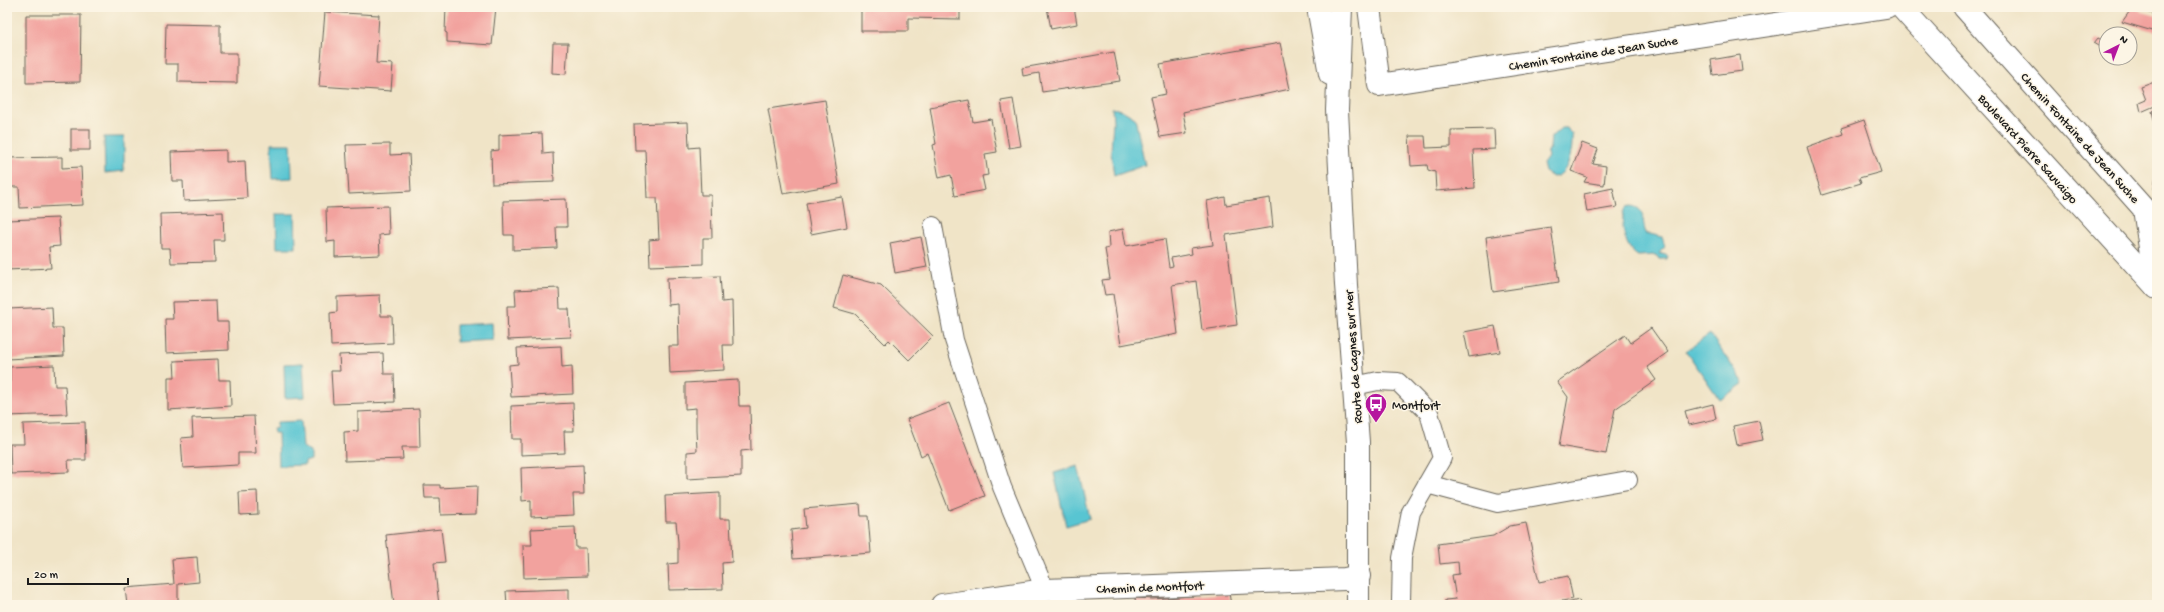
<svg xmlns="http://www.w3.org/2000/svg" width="2164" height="612" viewBox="0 0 2164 612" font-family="'Gochi Hand',sans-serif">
<rect width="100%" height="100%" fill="#fcf5e5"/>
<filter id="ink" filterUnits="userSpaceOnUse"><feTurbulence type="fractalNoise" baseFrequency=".025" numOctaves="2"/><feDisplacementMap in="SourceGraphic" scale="8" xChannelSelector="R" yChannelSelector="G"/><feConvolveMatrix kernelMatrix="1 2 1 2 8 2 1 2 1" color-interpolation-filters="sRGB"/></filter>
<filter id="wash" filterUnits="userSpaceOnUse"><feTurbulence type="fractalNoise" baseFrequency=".012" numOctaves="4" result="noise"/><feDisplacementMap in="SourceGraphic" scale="16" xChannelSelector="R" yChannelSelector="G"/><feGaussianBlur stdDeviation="0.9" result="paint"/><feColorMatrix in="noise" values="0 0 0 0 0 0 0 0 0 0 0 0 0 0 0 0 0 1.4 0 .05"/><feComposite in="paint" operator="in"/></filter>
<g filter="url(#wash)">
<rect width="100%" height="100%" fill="#f0e4c7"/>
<g fill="#59c5d2" stroke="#3a7077">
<polygon points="1112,108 1122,110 1135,118 1145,165 1114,176 1111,152 1113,121"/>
<path d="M1561,128H1566L1572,134C1573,147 1570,175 1553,177L1545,172L1543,164L1548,157L1547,153L1550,148L1551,137Z"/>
<polygon points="104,137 124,137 124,171 105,173"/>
<polygon points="271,144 291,144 292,178 273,179"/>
<path d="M1631,206C1647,208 1641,222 1646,233L1662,237L1665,247L1659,253L1668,256L1667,259H1659L1656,255L1638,256C1624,249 1618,217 1627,207Z"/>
<polygon points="276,214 295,214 296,248 277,248"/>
<polygon points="492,323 493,340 456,342 456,325"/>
<polygon points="1710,334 1744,383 1720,400 1686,351"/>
<polygon points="303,363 305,397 285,398 284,364"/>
<polygon points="301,421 303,447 311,452 311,460 305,462 305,465 279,466 278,433 274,433 273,429 277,428 277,422"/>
<polygon points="1078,466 1090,519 1066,526 1054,473"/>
</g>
<g id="blocks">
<g fill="#f2a29e">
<polygon points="446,7 496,7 492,45 447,42 447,33 445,32"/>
<polygon points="861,7 960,7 960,19 908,18 908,31 861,31"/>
<polygon points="1047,7 1074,7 1077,24 1051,29"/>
<polygon points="2132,8 2157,15 2156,32 2122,22"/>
<polygon points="325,12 379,15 376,63 393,64 391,91 319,86"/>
<polygon points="26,15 81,15 80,82 26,83"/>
<polygon points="166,24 220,25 220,53 237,53 237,83 178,82 178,64 165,64"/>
<polygon points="2098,38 2106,42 2106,50 2094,43"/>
<polygon points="553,43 568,43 566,74 552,73"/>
<polygon points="1280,43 1290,89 1183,112 1187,133 1160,137 1151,97 1166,94 1160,64"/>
<polygon points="1114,52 1120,81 1042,92 1039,73 1023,76 1022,68"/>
<polygon points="1740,55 1742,71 1713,75 1711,60"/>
<polygon points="2157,81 2157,105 2141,112 2139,103 2146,100 2141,87"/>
<polygon points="1013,99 1021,146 1009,148 1001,101"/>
<polygon points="825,100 839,184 783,194 768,109"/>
<polygon points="969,100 973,122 991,119 997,152 985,154 988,175 982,176 985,190 955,196 951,175 939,178 933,145 936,144 930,107"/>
<polygon points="2157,109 2157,127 2156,128 2152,111"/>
<polygon points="1864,120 1881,172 1859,178 1861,183 1822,195 1807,147 1843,134 1841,128"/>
<polygon points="688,122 689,148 699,147 701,195 711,195 712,238 703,238 703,264 650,266 649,240 659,239 657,198 647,198 645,150 635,150 634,124"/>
<rect x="71" y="129" width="19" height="21"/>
<polygon points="1494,129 1495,149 1473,150 1475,188 1436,191 1435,172 1428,170 1427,165 1411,166 1409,136 1425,136 1426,148 1451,147 1451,130"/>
<polygon points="542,133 543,154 553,153 554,182 492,184 491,151 499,150 499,135"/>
<polygon points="1582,143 1598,149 1593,164 1606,166 1604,185 1584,182 1587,177 1571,171"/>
<polygon points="390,144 390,155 409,154 411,191 349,194 346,145"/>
<polygon points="226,150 226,162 245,161 247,198 184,201 183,181 172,181 171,152"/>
<polygon points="62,157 62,168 81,167 83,205 20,208 19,187 7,187 7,158"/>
<polygon points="2156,174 2157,174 2157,189 2154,189"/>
<polygon points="1613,188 1617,207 1587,212 1584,194"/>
<polygon points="842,197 847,227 811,234 806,203"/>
<polygon points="1225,197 1226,205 1270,198 1273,227 1226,235 1237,325 1202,330 1196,281 1172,285 1178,334 1121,345 1113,294 1105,295 1102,280 1110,279 1105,249 1109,248 1108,232 1123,229 1126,246 1165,239 1169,267 1173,266 1171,258 1192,254 1191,248 1213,245 1207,201"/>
<polygon points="566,199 567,227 556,227 557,248 513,250 513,235 504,235 503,201"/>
<polygon points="388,206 389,234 379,235 380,255 335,257 335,241 327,242 326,208"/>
<polygon points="223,212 224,240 214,240 215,262 171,263 170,248 161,248 160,214"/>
<polygon points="58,218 60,246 49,247 51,268 7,270 7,220"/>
<polygon points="1551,227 1559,282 1493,292 1486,237"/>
<polygon points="921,237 927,267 895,273 890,243"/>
<polygon points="843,275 881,285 933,336 909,360 889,340 885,344 855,314 834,308"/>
<polygon points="720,276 722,302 732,301 733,345 723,345 724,370 670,373 669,346 679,346 678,304 668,305 667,278"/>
<polygon points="559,288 560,309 569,309 571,337 508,340 507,306 516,306 515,290"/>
<polygon points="380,295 381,316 392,316 393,343 331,346 330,313 337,312 337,297"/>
<polygon points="216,301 217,322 228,322 229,350 166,353 165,319 173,319 172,302"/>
<polygon points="52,307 53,328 63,328 64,356 7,359 8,309"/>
<polygon points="1495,326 1500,352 1469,357 1464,332"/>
<polygon points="1651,328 1668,352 1647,367 1656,380 1615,409 1606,454 1559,446 1568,397 1557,382 1625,335 1630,343"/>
<polygon points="561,346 562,367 572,366 573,394 511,397 509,365 518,364 517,348"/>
<polygon points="383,353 384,374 394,374 395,402 333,404 331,371 340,371 339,355"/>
<polygon points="218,359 219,380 230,380 231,406 168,410 168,377 175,377 174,361"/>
<polygon points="54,365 55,386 65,386 67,414 7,416 7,382 10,382 10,367"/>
<polygon points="738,380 739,406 750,406 751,450 741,451 741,476 687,479 687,452 697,451 696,430 696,408 685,409 685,383"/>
<polygon points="573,403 574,431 564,431 565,453 521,455 521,439 512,439 511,406"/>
<polygon points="949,403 985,496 949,510 927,453 921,456 907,419"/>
<polygon points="1713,404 1716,419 1689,425 1685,411"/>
<polygon points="419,409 420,447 402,447 403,459 345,461 344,432 358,431 358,412"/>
<polygon points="254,416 256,453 238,453 238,465 183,468 181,438 193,437 192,418"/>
<polygon points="1759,421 1763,440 1737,445 1733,426"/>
<polygon points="85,422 86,460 68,460 69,472 11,474 10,444 24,444 23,424"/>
<polygon points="583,465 584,494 573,494 574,515 531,517 531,500 522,501 521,468"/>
<polygon points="424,485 440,485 440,488 477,486 476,514 441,515 440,498 425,498"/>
<polygon points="257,491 258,514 240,515 239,492"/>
<polygon points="720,493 720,519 730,519 732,562 722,563 723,589 669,590 668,564 678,563 678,542 676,522 666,522 665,496"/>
<polygon points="860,504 861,516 868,516 871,553 793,559 791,530 806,528 804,509"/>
<polygon points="1526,523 1539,582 1568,576 1573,599 1540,605 1445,605 1445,600 1456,599 1452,575 1459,574 1458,562 1440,564 1438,544 1493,536 1510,526"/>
<polygon points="575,527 576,548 586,548 587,576 524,578 523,545 532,545 531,529"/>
<polygon points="441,529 445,562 434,563 439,605 394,605 386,535"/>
<polygon points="197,557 199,582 178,584 178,605 127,605 125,588 174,584 172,559"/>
<polygon points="569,589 569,605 507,605 506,591"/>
<polygon points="1229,593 1231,605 1136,605 1135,598 1153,599"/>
<polygon points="1579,600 1580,605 1562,605 1562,604"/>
</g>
</g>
</g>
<g filter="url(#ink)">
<use href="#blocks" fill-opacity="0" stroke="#666258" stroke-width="1"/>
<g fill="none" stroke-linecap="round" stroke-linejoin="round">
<g stroke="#666258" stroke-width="20">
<g id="lane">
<polyline points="933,226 954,340 1002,487 1045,590"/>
<polyline points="1354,386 1378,381 1398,382 1429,413 1442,458 1411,512 1402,558 1401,601 1402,605"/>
<polyline points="1427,484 1498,503 1628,480"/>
</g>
</g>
<g stroke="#666258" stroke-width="24">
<g id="street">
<polyline points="1369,7 1379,85 1886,7"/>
<polyline points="1964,7 2144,209 2156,287"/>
<polyline points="942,605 1045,590 1345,579 1359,576"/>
</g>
</g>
<g stroke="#666258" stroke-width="24">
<g id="secondary">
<polyline points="1318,7 1330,74"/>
<polyline points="1341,7 1337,110 1346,285 1358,442 1358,605"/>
<polyline points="1901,7 2157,288"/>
</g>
</g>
<use href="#lane" stroke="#fff" stroke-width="18"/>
<use href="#street" stroke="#fff" stroke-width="22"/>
<use href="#secondary" stroke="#fff" stroke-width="22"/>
</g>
</g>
<defs>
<g id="bus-pin" transform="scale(1.15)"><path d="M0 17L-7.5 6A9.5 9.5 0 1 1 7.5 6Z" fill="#b5179e" stroke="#fcf5e5"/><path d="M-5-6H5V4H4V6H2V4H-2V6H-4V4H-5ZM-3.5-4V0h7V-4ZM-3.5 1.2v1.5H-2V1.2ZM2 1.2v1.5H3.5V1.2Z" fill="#fff"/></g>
</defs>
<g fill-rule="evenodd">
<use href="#bus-pin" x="1376" y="404"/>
</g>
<g text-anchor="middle" stroke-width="3" stroke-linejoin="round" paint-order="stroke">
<g font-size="13" fill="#1c1c1c" stroke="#fcf5e5">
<text transform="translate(1593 52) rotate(-9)" y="5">Chemin Fontaine de Jean Suche</text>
<text transform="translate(2081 137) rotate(48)" y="5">Chemin Fontaine de Jean Suche</text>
<text transform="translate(2029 148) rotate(48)" y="5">Boulevard Pierre Sauvaigo</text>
<text transform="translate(1352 357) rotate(-94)" y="5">Route de Cagnes sur Mer</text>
<text transform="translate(1150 586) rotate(-2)" y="5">Chemin de Montfort</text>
</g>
<g font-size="13" fill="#1c1c1c" stroke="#fcf5e5" text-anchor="start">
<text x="1392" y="409">Montfort</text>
</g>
</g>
<rect width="2164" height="612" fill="none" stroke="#fcf5e5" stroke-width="24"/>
<g transform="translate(2118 46) rotate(42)"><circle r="19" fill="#fcf5e5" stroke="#a29e95"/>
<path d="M0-3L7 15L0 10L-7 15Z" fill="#b5179e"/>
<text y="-6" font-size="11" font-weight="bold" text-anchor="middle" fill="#1c1c1c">N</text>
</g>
<path d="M28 578v6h100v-6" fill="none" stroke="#1c1c1c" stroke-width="2"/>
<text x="34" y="578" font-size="12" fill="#1c1c1c" stroke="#fcf5e5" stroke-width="3" paint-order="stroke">20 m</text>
</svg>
